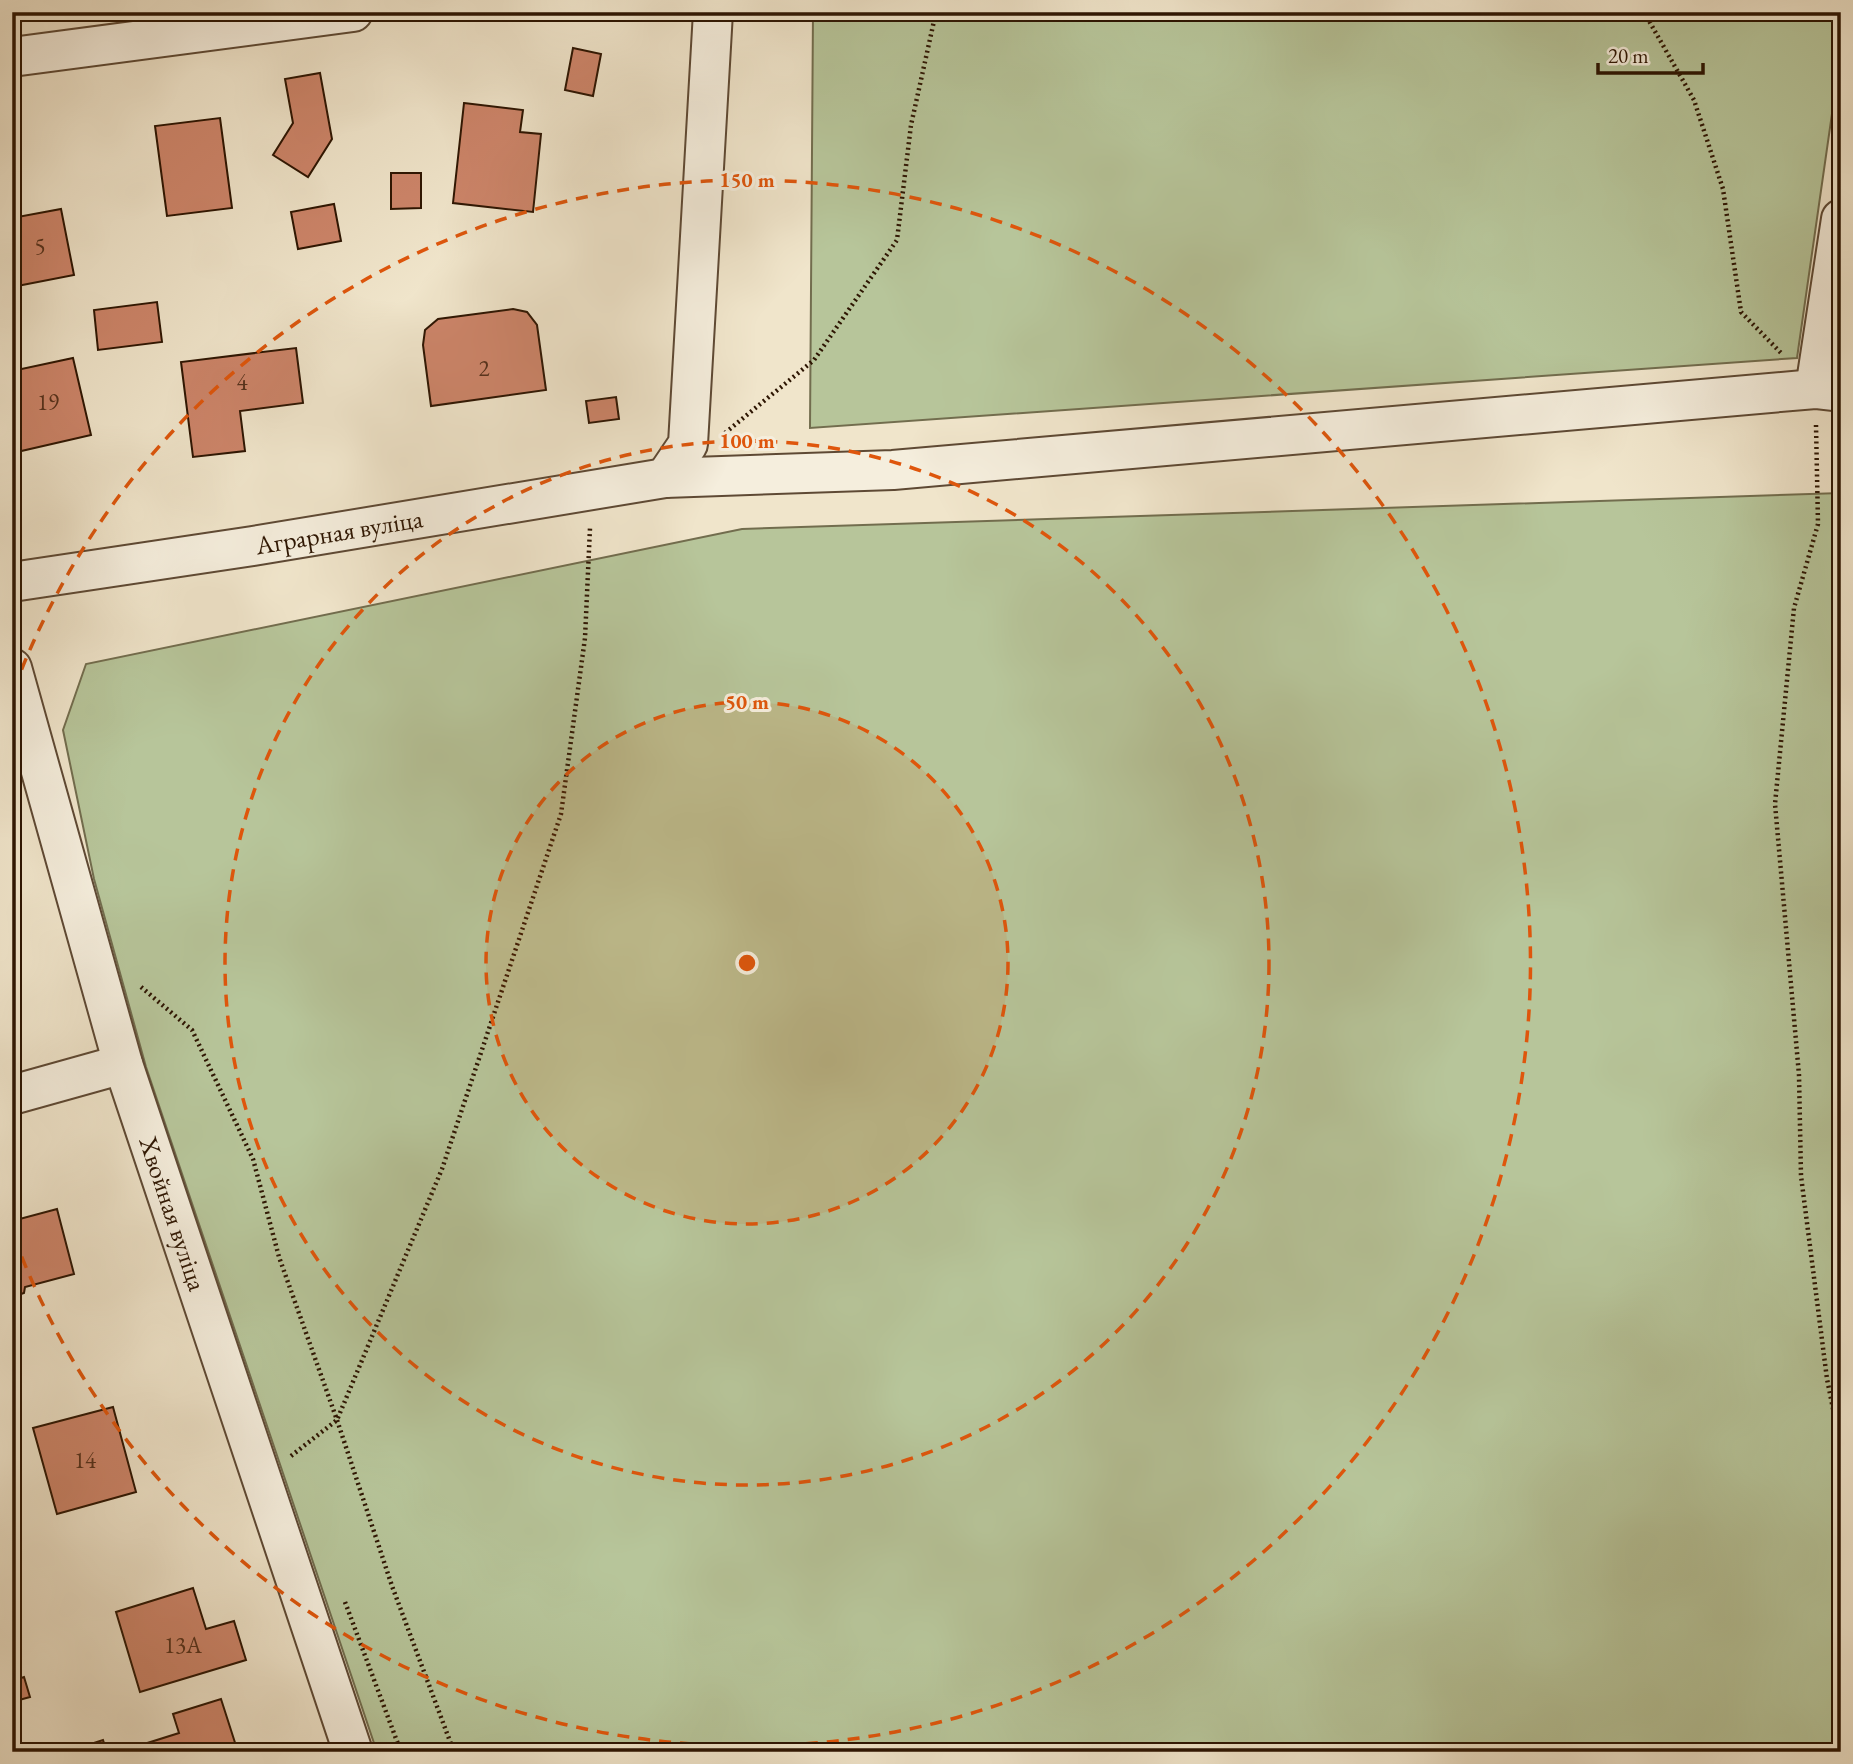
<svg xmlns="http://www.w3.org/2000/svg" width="1853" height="1764" viewBox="0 0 1853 1764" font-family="'EB Garamond',serif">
<rect width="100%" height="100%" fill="#f0e5cb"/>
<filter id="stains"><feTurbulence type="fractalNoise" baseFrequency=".00286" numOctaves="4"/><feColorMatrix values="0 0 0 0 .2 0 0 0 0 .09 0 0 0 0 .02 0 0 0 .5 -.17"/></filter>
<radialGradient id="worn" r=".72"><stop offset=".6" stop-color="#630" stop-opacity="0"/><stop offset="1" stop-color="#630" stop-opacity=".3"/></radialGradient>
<g fill="#b7c59a" stroke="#726d4e" stroke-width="2">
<polygon points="813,12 1841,12 1841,51 1797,358 810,428"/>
<polygon points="1841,493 1841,1752 377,1752 146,1067 94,879 63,730 86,664 742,529"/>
</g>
<g fill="#cd856a" stroke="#2d1502" stroke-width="2">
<polygon points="12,12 51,12 51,18 14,22"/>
<polygon points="573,48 601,54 593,96 565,90"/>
<polygon points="320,73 332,139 308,177 273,155 293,123 285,79"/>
<polygon points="464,103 523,110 520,132 541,134 533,212 453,203"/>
<polygon points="220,118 232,208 167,216 155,126"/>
<polygon points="391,173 421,173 421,208 391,209"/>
<polygon points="334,204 341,241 298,249 291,212"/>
<polygon points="61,209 74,275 12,287 12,218"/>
<polygon points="157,302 162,342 98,350 94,310"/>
<polygon points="513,309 527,312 537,325 546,390 431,406 423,345 425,330 438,319"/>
<polygon points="296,348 303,403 240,411 245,451 193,457 181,362"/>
<polygon points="73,358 91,435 17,452 12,432 12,371"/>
<polygon points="616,397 619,419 589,423 586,401"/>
<polygon points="57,1209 74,1274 25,1287 24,1293 12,1297 12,1221"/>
<polygon points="113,1407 136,1492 57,1514 33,1428"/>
<polygon points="193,1588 206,1629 234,1621 246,1660 140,1692 116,1612"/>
<polygon points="24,1677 30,1697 12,1702 12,1681"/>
<polygon points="221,1699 238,1752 143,1752 141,1745 179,1733 173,1714"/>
<polygon points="103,1740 107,1752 66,1752"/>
</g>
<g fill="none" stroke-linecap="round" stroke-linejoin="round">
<g stroke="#5e4934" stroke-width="42">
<g id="minor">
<polyline points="12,57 353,12"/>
<polyline points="1815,389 1841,219"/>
<polyline points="665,478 688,444 713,12"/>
<path id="s1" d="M12,582L253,546L665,478L893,470L1815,389L1841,392"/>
<path id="s2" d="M12,668L123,1064L353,1752"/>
<polyline points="12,1095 123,1064"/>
</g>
</g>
<g stroke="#2d1502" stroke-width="4.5" stroke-dasharray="2 3.5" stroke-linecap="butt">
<polyline points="1644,12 1694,100 1723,189 1741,312 1783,355"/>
<polyline points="1816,425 1818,524 1794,608 1775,804 1799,1075 1801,1176 1827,1379 1841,1448"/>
<polyline points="725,433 814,360 897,240 911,125 936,12"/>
<polyline points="141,987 192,1030 253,1159 279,1257 337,1420 392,1586 454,1752"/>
<polyline points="291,1456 337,1420 442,1169 561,814 585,638 590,528"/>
<polyline points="345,1602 401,1752"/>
</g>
<use href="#minor" stroke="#f5eedd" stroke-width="38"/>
</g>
<circle cx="747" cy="963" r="261" fill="#df560c" fill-opacity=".12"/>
<g fill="none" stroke="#df560c" stroke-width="3.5" stroke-dasharray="12 9">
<circle cx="747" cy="963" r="261"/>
<circle cx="747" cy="963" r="522"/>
<path d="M14 689A783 783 0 1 1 14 1237"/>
</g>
<g text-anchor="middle" stroke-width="6" stroke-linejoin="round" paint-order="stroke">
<g font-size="23" fill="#55311c">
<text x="40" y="254">5</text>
<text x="484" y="376">2</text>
<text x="242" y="390">4</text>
<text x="48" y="410">19</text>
<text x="85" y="1468">14</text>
<text x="183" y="1653">13А</text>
</g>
<g font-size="26" fill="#2d1502" stroke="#f5eedd">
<text dy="9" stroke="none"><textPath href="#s1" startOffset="331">Аграрная вуліца</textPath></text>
<text dy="9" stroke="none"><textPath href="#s2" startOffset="569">Хвойная вуліца</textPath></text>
</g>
</g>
<circle cx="747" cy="963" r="10" fill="#df560c" stroke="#f5eedd" stroke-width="3.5"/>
<g font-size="21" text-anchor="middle" font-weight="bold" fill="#df560c" stroke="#f5eedd" stroke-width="6" stroke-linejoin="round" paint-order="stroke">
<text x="747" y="187">150 m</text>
<text x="747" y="448">100 m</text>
<text x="747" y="709">50 m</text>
</g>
<rect width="1853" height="1764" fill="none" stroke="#f0e5cb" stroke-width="42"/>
<rect x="14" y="14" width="1825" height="1736" fill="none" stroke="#2d1502" stroke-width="3.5"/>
<rect x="21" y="21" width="1811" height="1722" fill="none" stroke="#2d1502" stroke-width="2"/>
<path d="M1598 63v10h105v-10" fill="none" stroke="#2d1502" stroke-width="3.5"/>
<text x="1608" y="63" font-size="21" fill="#2d1502" stroke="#f5eedd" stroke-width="5" paint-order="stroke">20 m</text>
<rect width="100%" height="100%" filter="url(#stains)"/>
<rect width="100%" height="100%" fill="url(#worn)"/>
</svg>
